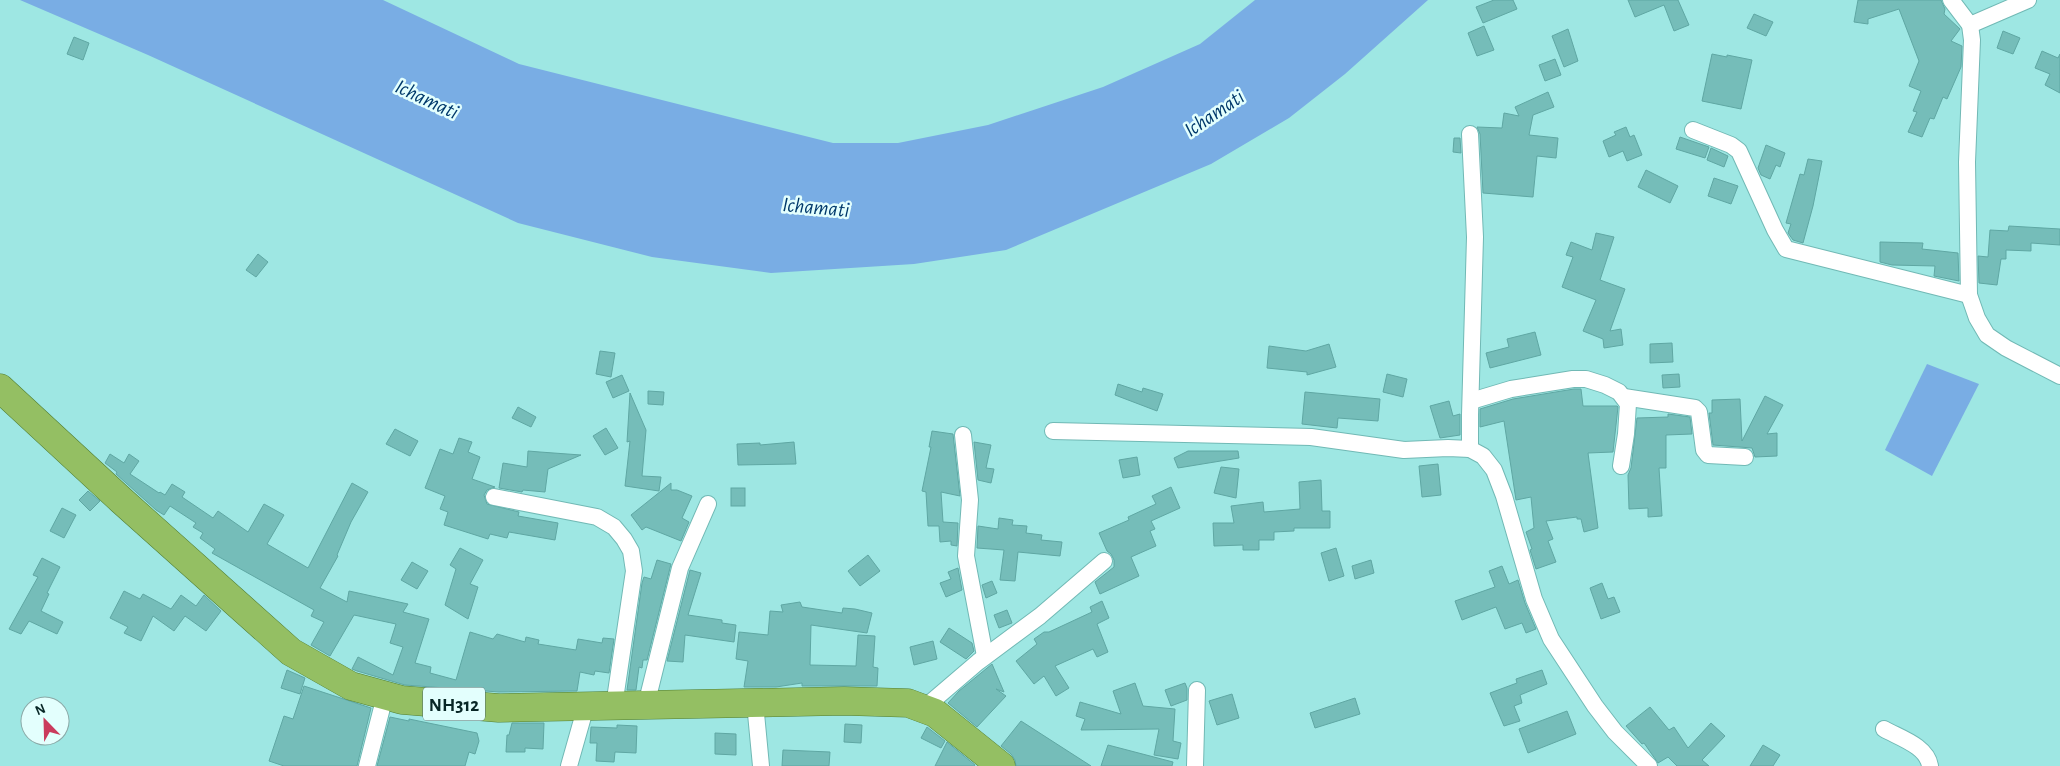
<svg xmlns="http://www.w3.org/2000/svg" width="2060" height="766" viewBox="0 0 2060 766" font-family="'Alegreya Sans',sans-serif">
<rect width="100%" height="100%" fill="#9ee7e3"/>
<g fill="#79ade4">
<polygon points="20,0 383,0 519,64 833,143 898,143 988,125 1103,87 1200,44 1255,0 1428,0 1345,74 1289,118 1211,164 1006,250 914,264 771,273 652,257 518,223 148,55"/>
<polygon points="1927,364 1979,384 1932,476 1885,450"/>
</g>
<g fill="#75bdb9" stroke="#5fa7a3">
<polygon points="1494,0 1513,0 1517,9 1483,23 1476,7"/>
<polygon points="1628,0 1678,0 1689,25 1674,31 1664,5 1635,17"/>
<polygon points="1858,0 1941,0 1945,9 1944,14 1960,29 1951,41 1962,46 1961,67 1947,99 1943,97 1934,119 1930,118 1922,137 1908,132 1917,112 1913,111 1921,91 1909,86 1919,61 1899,9 1868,19 1868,24 1854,22"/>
<polygon points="1754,14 1773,22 1766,36 1747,28"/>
<polygon points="1484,26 1494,50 1477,56 1468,33"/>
<polygon points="1568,29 1578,61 1564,67 1552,36"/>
<polygon points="2003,31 2020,38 2013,54 1997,48"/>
<polygon points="74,37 89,43 83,60 67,54"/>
<polygon points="2042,51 2058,58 2060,54 2060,93 2045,85 2050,74 2035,68"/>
<polygon points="1712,54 1727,57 1727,55 1752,60 1741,109 1702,101"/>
<polygon points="1555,59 1561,75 1545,81 1539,65"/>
<polygon points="1548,92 1554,107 1533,115 1529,135 1558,138 1556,158 1537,156 1533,197 1483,193 1480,134 1477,127 1502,128 1504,113 1519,116 1515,107"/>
<polygon points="1626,127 1630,137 1634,135 1642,155 1627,161 1623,151 1609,157 1603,141 1616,135 1614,132"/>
<polygon points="1680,137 1709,147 1705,158 1676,149"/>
<polygon points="1454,138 1460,138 1461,153 1453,152"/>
<polygon points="1766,145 1785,153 1780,167 1776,165 1770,179 1761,175 1758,168"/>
<polygon points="1711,148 1728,156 1724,167 1707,160"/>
<polygon points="1808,159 1822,161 1813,206 1803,243 1793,240 1788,233 1791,224 1786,223 1800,174 1804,175"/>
<polygon points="1646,170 1678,186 1670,203 1638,187"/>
<polygon points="1714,178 1738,186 1731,204 1708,196"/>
<polygon points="2009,226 2060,229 2060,245 2031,243 2031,251 2006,250 2006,259 2001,259 1997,285 1979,283 1978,256 1988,257 1990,230 2008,231"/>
<polygon points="1596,233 1614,237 1600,280 1625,289 1610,331 1621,329 1623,345 1604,348 1603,339 1583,331 1596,300 1562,287 1573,257 1566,255 1571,242 1592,250"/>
<polygon points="1880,242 1923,243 1922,249 1958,253 1959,281 1934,276 1935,266 1892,265 1880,262"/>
<polygon points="258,254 268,262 256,277 246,270"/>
<polygon points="1535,332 1541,355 1490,368 1486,353 1509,347 1507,339"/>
<polygon points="1672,343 1673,362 1650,363 1650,344"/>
<polygon points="1329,344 1336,367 1307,375 1307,372 1267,368 1269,346 1306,351"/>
<polygon points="600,351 615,353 611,377 596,374"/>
<polygon points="1387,374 1407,379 1403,397 1383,392"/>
<polygon points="1679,374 1680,387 1663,388 1662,375"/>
<polygon points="622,375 629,391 613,398 606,382"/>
<polygon points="1118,384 1142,392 1143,388 1163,394 1157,411 1115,395"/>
<polygon points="1574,389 1581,389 1583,406 1617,406 1618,407 1613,452 1588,453 1598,528 1584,532 1581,519 1577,519 1577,517 1546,521 1553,539 1548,541 1556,562 1536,569 1530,550 1532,549 1526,532 1534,528 1531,497 1516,500 1504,421 1480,427 1480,409 1513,399"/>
<polygon points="648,391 664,392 663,405 648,404"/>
<polygon points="1305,392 1380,399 1378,421 1338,418 1337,428 1302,424"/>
<polygon points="630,393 646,430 642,476 661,477 659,491 625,486 630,441 627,442"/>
<polygon points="1765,396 1783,405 1767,434 1777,433 1777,456 1755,457 1752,448 1713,445 1709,413 1712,413 1712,400 1740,399 1742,441"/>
<polygon points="1449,401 1453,416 1460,414 1460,435 1440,438 1430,406"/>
<polygon points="518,407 536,417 531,427 512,418"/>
<polygon points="1668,414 1690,417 1692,434 1666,435 1666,468 1659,468 1662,516 1648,517 1648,508 1629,509 1628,475 1631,468 1637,418 1668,417"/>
<polygon points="606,428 618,448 605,455 593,436"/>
<polygon points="395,429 418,441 410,456 386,444"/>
<polygon points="932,431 953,434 960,496 941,492 943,522 958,523 957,546 951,545 951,541 940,542 939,526 928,526 926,492 922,491 931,447 929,447"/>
<polygon points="459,438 472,442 468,452 480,457 472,479 495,487 487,490 484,495 487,504 519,512 518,516 558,523 555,540 509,532 507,538 490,534 488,539 444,525 448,512 440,509 445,496 425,488 440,449 453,454"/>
<polygon points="794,442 796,464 738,465 737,444 760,443 760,445"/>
<polygon points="974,442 991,445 986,468 994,469 991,483 978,480"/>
<polygon points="528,451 540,452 581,455 548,469 545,492 523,490 522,492 499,488 503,463 527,467"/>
<polygon points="1188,451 1238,451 1239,458 1178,468 1174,458"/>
<polygon points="110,454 124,463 129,454 139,461 130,474 159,493 160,492 165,495 172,484 185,492 182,497 213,518 218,511 248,532 264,504 284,515 267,544 308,568 352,483 368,492 351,522 337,555 338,556 320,588 347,602 349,591 408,604 403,612 429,619 415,663 431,667 430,673 456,680 470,632 493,639 497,634 525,642 526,637 539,640 538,644 576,650 578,639 602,643 603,638 614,639 609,673 595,671 594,675 580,672 577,691 499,692 405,685 357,671 352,669 358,657 393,675 403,647 390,643 396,624 354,615 330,656 311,645 324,622 311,616 314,610 212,553 215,549 200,538 203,533 193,527 196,523 170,506 164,515 156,510 116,474 117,472 105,463"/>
<polygon points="1137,457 1140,475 1123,478 1119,460"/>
<polygon points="1438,464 1441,495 1422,497 1419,466"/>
<polygon points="1221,467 1239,469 1236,498 1214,493"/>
<polygon points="1321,480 1322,511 1330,511 1330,528 1294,528 1294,531 1274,532 1274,540 1259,540 1259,550 1243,550 1243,545 1214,546 1213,523 1234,523 1231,506 1263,502 1264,512 1300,509 1299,482"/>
<polygon points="671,483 671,490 677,490 692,496 682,518 689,522 681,541 646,527 642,530 631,515"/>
<polygon points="1171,487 1180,508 1151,521 1155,529 1150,531 1156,546 1131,557 1139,576 1100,594 1095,582 1114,567 1114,560 1111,554 1107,551 1099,533 1129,520 1128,517 1156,504 1152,496"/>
<rect x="731" y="488" width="14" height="18"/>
<polygon points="88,491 100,501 90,511 79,500"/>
<polygon points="62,508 76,515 64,538 50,531"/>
<polygon points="999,518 1013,520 1012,525 1027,526 1026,533 1042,535 1041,540 1062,542 1060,556 1018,552 1015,581 1000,580 1004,550 977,548 978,526 998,529"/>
<polygon points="460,548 483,560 470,584 478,587 468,619 445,605 456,569 450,565"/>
<polygon points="1336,548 1344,576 1329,581 1321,553"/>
<polygon points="868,555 880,571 860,586 848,571"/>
<polygon points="42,558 60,567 47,593 49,594 41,611 63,622 57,634 29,621 21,634 9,629 38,577 33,575"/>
<polygon points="657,560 671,564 647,660 643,660 642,668 639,667 636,690 627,690 642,583 644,577 651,579"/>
<polygon points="1371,560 1374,573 1355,579 1352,566"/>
<polygon points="412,562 428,571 417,589 401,580"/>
<polygon points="1502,566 1509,584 1518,580 1525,603 1536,629 1526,633 1522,623 1505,629 1496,607 1462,620 1455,601 1495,587 1489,571"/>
<polygon points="958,568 962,590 946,597 940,583 951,579 948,572"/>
<polygon points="690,570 701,573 688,615 722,620 722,623 736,625 734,642 685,635 683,662 667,661"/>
<polygon points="992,581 997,593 986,598 982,585"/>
<polygon points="1602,583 1608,599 1614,597 1620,612 1601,619 1590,588"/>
<polygon points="124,591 140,599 143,594 171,609 181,595 196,606 204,595 221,611 206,631 185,616 174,631 153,616 141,641 124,633 128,627 110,618"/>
<polygon points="1102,601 1109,618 1097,624 1108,652 1097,657 1093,649 1055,666 1069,688 1056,696 1044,676 1034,684 1016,661 1037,644 1034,639 1044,632 1049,632 1092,612 1090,607"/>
<polygon points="800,602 802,607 842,613 843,608 855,609 872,613 867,633 811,625 810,665 856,666 858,635 875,636 873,667 878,668 877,686 802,686 802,683 776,687 744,687 748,661 736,659 739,632 768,635 770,611 783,612 781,605"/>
<polygon points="1007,610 1012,623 999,628 994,615"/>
<polygon points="949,628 972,643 974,651 966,659 940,642"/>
<polygon points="933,641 937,659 914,665 910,647"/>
<polygon points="992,664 1004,692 996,689 1006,696 977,727 948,703 959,691"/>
<polygon points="287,670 305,678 300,694 281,688"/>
<polygon points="1542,670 1547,684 1520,695 1522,703 1514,706 1520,721 1504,726 1490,693 1517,683 1516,679"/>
<polygon points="1135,683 1143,706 1175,709 1173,741 1181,743 1178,759 1154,755 1159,729 1081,730 1085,719 1076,716 1080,702 1121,714 1113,691"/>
<polygon points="1185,683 1187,688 1187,700 1171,706 1165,690"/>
<polygon points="304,686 371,708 357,766 284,766 269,761 284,716 293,719"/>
<polygon points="1232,694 1239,718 1217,725 1209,701"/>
<polygon points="1355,698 1360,714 1315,728 1310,713"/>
<polygon points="1650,707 1669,730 1674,727 1688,748 1711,723 1725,736 1702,760 1709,766 1677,766 1668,757 1658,763 1644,743 1642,744 1626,726"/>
<polygon points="1567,711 1576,734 1528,753 1519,729"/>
<polygon points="390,717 409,721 409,719 477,733 479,741 475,754 469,752 465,766 377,766"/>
<polygon points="1021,721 1091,766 1016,766 1015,760 1011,754 1001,746"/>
<polygon points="512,723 544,723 543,749 525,748 525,752 506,752 507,735 509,735"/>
<polygon points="845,724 862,725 861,743 844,742"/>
<polygon points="617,725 637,726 636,753 615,752 614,762 596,761 597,743 590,743 591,727 617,728"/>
<polygon points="927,727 945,741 941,748 921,738"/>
<polygon points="715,733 736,734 736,755 715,754"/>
<polygon points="947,742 975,765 974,766 935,766"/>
<polygon points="1108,745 1173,762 1172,766 1101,766"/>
<polygon points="1763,745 1780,755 1773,766 1750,766"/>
<polygon points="783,750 830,752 829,766 782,766"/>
</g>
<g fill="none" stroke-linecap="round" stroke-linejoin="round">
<g stroke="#71b9b5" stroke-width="18">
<g id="minor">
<polyline points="1951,0 1970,25 1972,40 1967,162 1969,295 1977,318 1987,335 2006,348 2060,376"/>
<polyline points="1970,25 2028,0"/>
<polyline points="1693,130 1731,145 1739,151 1775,230 1786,249 1969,295"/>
<polyline points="1624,397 1695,408 1699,412 1704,450 1708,455 1745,457"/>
<polyline points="1471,401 1511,389 1573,379 1586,379 1605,385 1619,392 1628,404 1626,434 1621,466"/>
<polyline points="1053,431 1311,437 1404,450 1448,448 1470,449 1483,456 1494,470 1504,496 1534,599 1551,639 1595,706 1615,732 1649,766"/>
<polyline points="963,435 970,500 966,556 985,656"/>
<polyline points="1470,449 1470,415 1475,237 1470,134"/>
<polyline points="494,497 597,517 614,527 624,539 631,551 634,571 614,706"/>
<polyline points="755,703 761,766"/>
<polyline points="646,705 680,568 708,504"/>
<polyline points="923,709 978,662 1040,616 1104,561"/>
<path d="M1884,729C1900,738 1927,746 1930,766"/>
<polyline points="367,766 385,696"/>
<polyline points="569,766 586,706"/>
<polyline points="1195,766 1197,690"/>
</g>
</g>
<g stroke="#517f34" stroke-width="29">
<polyline id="trunk" points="0,388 121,500 291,652 351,686 402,700 499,708 844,701 908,703 935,713 1001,766"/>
</g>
<use href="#minor" stroke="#fff" stroke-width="16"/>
<use href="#trunk" stroke="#94bf63" stroke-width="28"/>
</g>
<g text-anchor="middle" stroke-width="5" stroke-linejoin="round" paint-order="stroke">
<rect fill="#e3fffd" stroke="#4a6866" stroke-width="1" x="423" y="687.5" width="62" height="33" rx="4"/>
<g font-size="19" font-weight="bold" fill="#082726">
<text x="454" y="711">NH312</text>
</g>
<g font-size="21" font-style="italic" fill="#00396b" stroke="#e3fffd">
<text transform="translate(427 99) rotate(25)" y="7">Ichamati</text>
<text transform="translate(1214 113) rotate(-34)" y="7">Ichamati</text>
<text transform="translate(816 207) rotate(5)" y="7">Ichamati</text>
</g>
</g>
<g transform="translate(45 721) rotate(337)"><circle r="24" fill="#e3fffd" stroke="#8ba9a7"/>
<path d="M0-4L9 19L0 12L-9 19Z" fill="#ca3b5d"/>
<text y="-8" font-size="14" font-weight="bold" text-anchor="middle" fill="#082726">N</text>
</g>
</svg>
